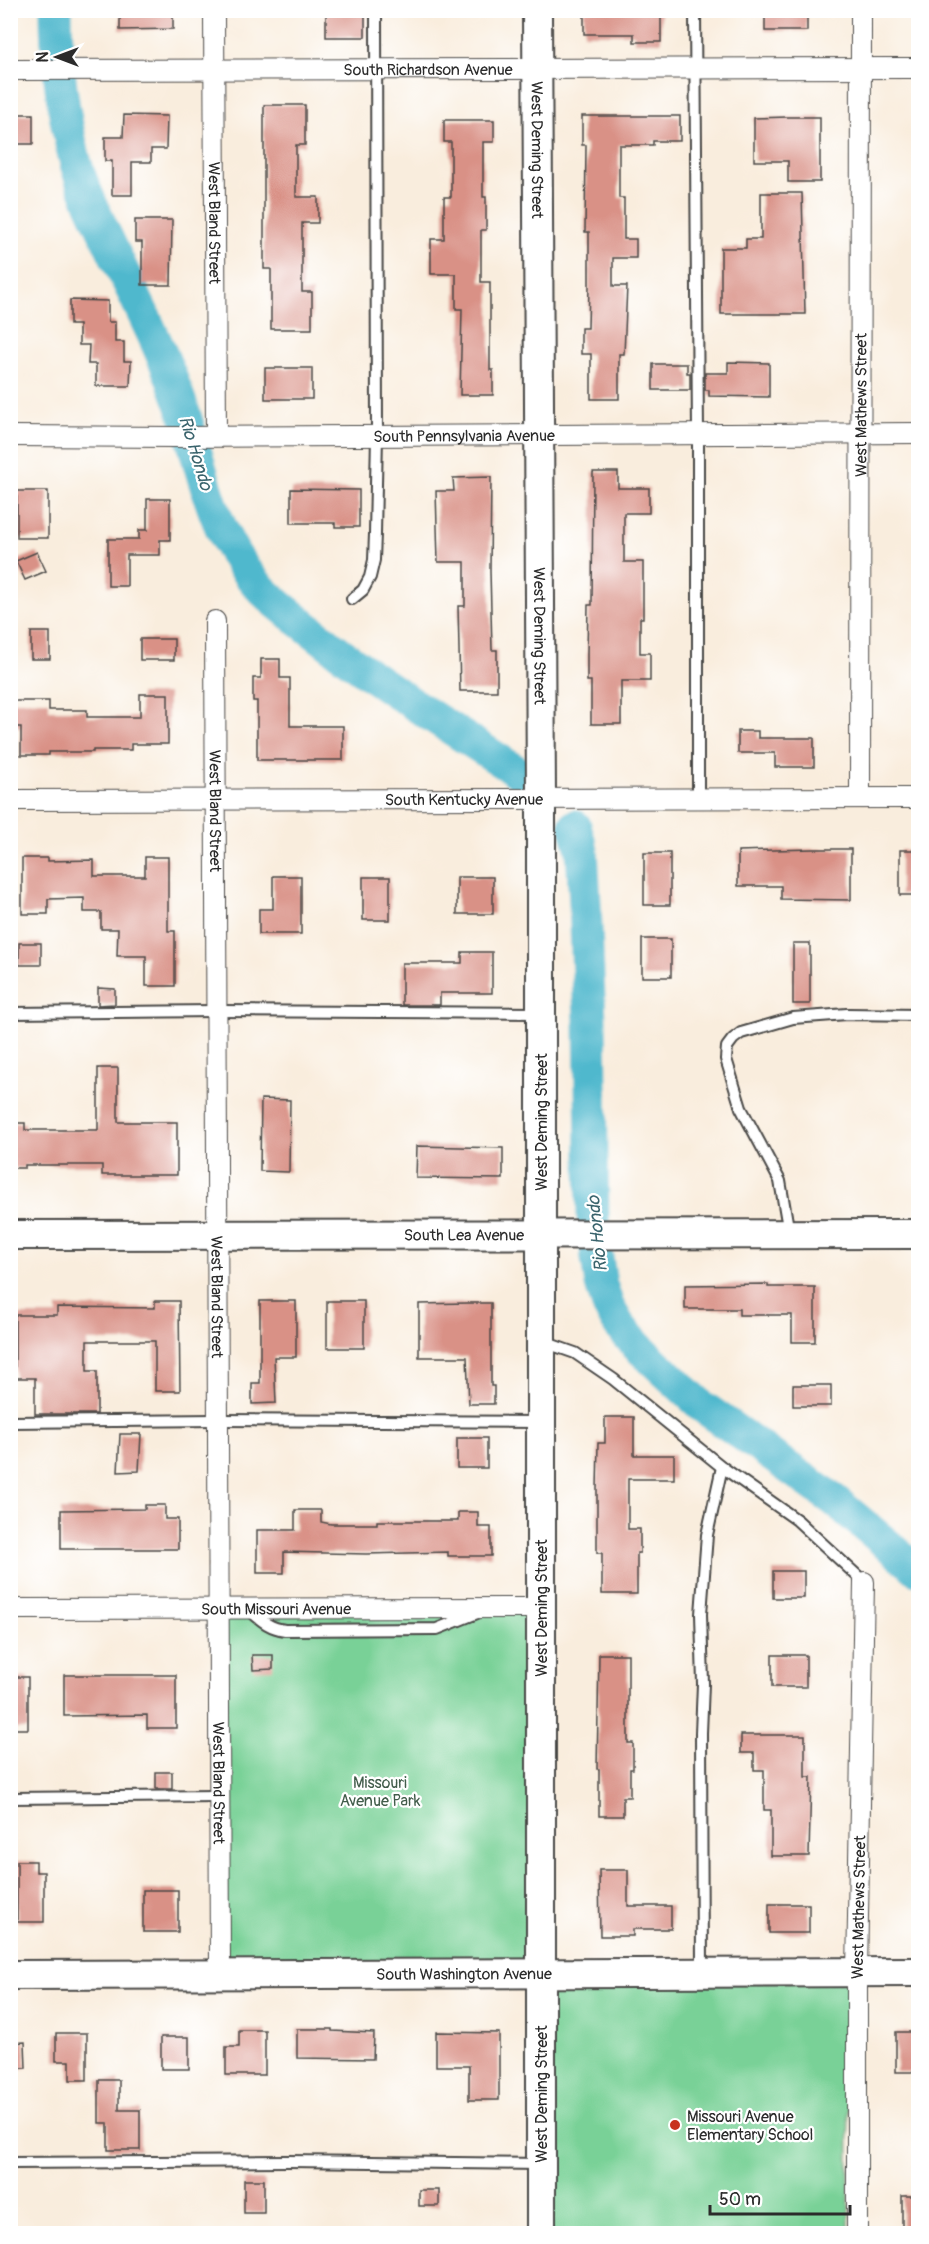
<svg xmlns="http://www.w3.org/2000/svg" width="929" height="2244" viewBox="0 0 929 2244" font-family="Pangolin,sans-serif">
<rect width="100%" height="100%" fill="#fff"/>
<filter id="ink" filterUnits="userSpaceOnUse"><feTurbulence type="fractalNoise" baseFrequency=".0167" numOctaves="2"/><feDisplacementMap in="SourceGraphic" scale="12" xChannelSelector="R" yChannelSelector="G"/><feConvolveMatrix kernelMatrix="1 2 1 2 8 2 1 2 1" color-interpolation-filters="sRGB"/></filter>
<filter id="wash" filterUnits="userSpaceOnUse"><feTurbulence type="fractalNoise" baseFrequency=".008" numOctaves="4" result="noise"/><feDisplacementMap in="SourceGraphic" scale="24" xChannelSelector="R" yChannelSelector="G"/><feGaussianBlur stdDeviation="1.35" result="paint"/><feColorMatrix in="noise" values="0 0 0 0 0 0 0 0 0 0 0 0 0 0 0 0 0 1.4 0 .05"/><feComposite in="paint" operator="in"/></filter>
<g filter="url(#wash)">
<rect width="100%" height="100%" fill="#f9eddd"/>
<g fill="#79d197" stroke="#527e61" stroke-width="1.5">
<polygon points="219,1608 541,1608 541,1974 220,1974"/>
<polygon points="848,1981 849,2233 550,2233 549,1982"/>
</g>
<g fill="none" stroke-linecap="round" stroke-linejoin="round">
<g stroke="#4fb8cd" stroke-width="33">
<path d="M56,10C56,62 63,115 76,164C84,191 97,217 109,242C133,294 161,347 180,401C202,462 210,532 255,582C272,602 295,617 316,634C380,685 449,727 518,772"/>
<polyline points="575,826 582,850 585,903 590,1021 593,1218 597,1258 601,1284 608,1306 619,1325 637,1346 703,1407 834,1500 918,1570"/>
</g>
</g>
<g id="blocks">
<g fill="#d99186">
<polygon points="120,10 173,10 173,29 120,30"/>
<rect x="326" y="10" width="39" height="27"/>
<polygon points="584,10 661,10 661,42 634,42 634,34 584,34"/>
<rect x="765" y="10" width="42" height="21"/>
<polygon points="264,105 305,105 305,145 296,145 296,197 318,197 318,223 302,223 302,292 312,292 312,329 271,329 271,269 264,269"/>
<rect x="14" y="114" width="19" height="30"/>
<polygon points="124,115 167,116 166,149 151,149 151,162 132,162 132,195 112,195 112,161 105,161 105,137 123,137"/>
<polygon points="582,116 680,116 680,141 653,141 653,145 619,145 619,198 624,198 624,239 636,239 636,258 613,258 613,286 627,286 624,354 619,354 619,399 591,399 591,354 581,354 581,328 588,328 589,286 589,232 585,232 586,145 582,145"/>
<polygon points="788,117 820,117 820,182 788,182 788,161 754,161 754,118"/>
<polygon points="444,120 494,120 494,142 483,142 483,197 486,197 486,230 481,230 481,282 490,282 490,370 493,370 493,395 460,395 462,309 456,309 456,274 431,274 431,239 444,239 444,197 451,197 451,142 444,142"/>
<polygon points="761,193 802,193 805,314 721,314 721,248 746,248 746,239 761,239"/>
<polygon points="135,220 172,220 171,285 142,285 142,242 135,242"/>
<polygon points="70,300 108,301 108,322 115,322 115,342 124,342 124,361 131,361 130,386 96,386 96,364 88,364 89,345 79,345 79,325 70,325"/>
<polygon points="728,362 769,363 769,397 709,396 709,390 705,390 705,373 728,373"/>
<polygon points="653,364 687,364 687,373 690,373 690,390 653,390"/>
<rect x="265" y="368" width="47" height="31"/>
<polygon points="593,472 618,472 618,488 649,488 649,513 624,513 624,562 643,562 643,618 640,618 640,653 650,653 650,681 621,681 621,724 591,724 591,681 587,681 587,653 588,605 592,605"/>
<polygon points="491,477 490,571 492,650 497,650 497,691 460,691 458,606 465,606 465,562 438,562 436,491 454,491 453,478"/>
<polygon points="291,489 359,490 359,527 335,527 335,523 291,523"/>
<rect x="17" y="491" width="31" height="47"/>
<polygon points="147,499 170,499 170,540 160,540 160,555 127,555 127,586 108,586 108,539 139,539 139,530 147,530"/>
<polygon points="37,552 46,571 25,580 16,561"/>
<rect x="31" y="632" width="19" height="27"/>
<rect x="140" y="639" width="34" height="21"/>
<polygon points="261,659 280,659 280,678 290,678 290,726 343,726 343,760 257,760 257,701 253,701 253,678 261,678"/>
<polygon points="140,694 168,694 168,744 131,744 131,750 93,750 93,752 49,752 49,755 21,755 21,727 10,727 10,701 49,701 49,710 87,710 87,717 140,717"/>
<polygon points="738,731 758,731 758,738 814,738 814,767 775,767 775,753 738,753"/>
<polygon points="813,849 851,849 851,900 781,899 781,886 738,886 738,851"/>
<rect x="900" y="850" width="18" height="45"/>
<rect x="644" y="853" width="26" height="52"/>
<polygon points="145,857 168,857 168,931 175,931 175,986 146,986 146,956 117,956 118,929 101,929 101,912 84,912 84,898 48,899 48,914 22,914 22,858 48,858 48,861 94,860 94,876 145,876"/>
<polygon points="273,876 301,876 301,934 259,934 259,909 273,909"/>
<rect x="363" y="877" width="27" height="43"/>
<rect x="457" y="877" width="36" height="37"/>
<rect x="642" y="939" width="29" height="38"/>
<rect x="19" y="943" width="22" height="22"/>
<rect x="793" y="943" width="17" height="61"/>
<polygon points="462,952 492,952 492,993 440,993 440,1005 402,1005 402,963 462,963"/>
<polygon points="98,988 115,989 115,1004 98,1005"/>
<polygon points="98,1068 118,1068 118,1122 177,1122 177,1175 102,1175 102,1165 25,1165 25,1168 10,1168 10,1123 25,1123 25,1130 98,1130"/>
<polygon points="261,1099 290,1100 289,1172 260,1171"/>
<polygon points="417,1146 503,1148 503,1179 416,1178"/>
<polygon points="768,1284 768,1287 815,1287 815,1342 792,1342 792,1315 739,1315 739,1309 685,1309 685,1285"/>
<polygon points="155,1301 179,1301 180,1391 155,1391 155,1341 87,1341 87,1371 97,1371 97,1414 35,1414 35,1378 15,1378 15,1315 57,1315 57,1307 155,1308"/>
<polygon points="260,1301 296,1301 296,1357 274,1357 276,1403 252,1404 252,1383 260,1383"/>
<rect x="327" y="1301" width="37" height="47"/>
<polygon points="467,1303 491,1303 491,1386 494,1386 494,1404 469,1404 467,1357 419,1357 419,1304"/>
<rect x="793" y="1385" width="38" height="21"/>
<polygon points="605,1417 634,1417 634,1455 674,1455 674,1479 628,1479 628,1529 640,1529 640,1553 637,1553 637,1594 602,1594 602,1553 597,1553 597,1489 598,1443 605,1443"/>
<polygon points="120,1434 141,1434 139,1471 118,1472"/>
<rect x="457" y="1438" width="30" height="30"/>
<polygon points="145,1505 165,1505 165,1519 178,1519 178,1549 61,1549 61,1510 145,1509"/>
<polygon points="295,1510 321,1510 321,1522 331,1524 377,1524 377,1521 458,1521 458,1512 478,1512 478,1527 491,1527 491,1556 448,1556 448,1552 366,1554 284,1552 284,1573 257,1573 257,1530 295,1530"/>
<rect x="773" y="1571" width="31" height="27"/>
<polygon points="599,1654 628,1654 628,1743 633,1743 633,1769 630,1769 630,1797 623,1797 623,1816 599,1816 599,1769 597,1769"/>
<polygon points="252,1655 273,1655 273,1669 253,1670"/>
<rect x="772" y="1655" width="34" height="32"/>
<polygon points="64,1675 176,1675 176,1728 147,1728 147,1715 64,1716"/>
<rect x="10" y="1677" width="18" height="52"/>
<polygon points="741,1735 805,1735 805,1777 811,1777 809,1856 771,1856 771,1810 764,1810 764,1770 754,1770 754,1753 741,1753"/>
<rect x="156" y="1772" width="16" height="17"/>
<polygon points="17,1861 36,1861 36,1872 44,1872 44,1922 17,1922"/>
<polygon points="599,1870 628,1870 628,1906 671,1906 671,1929 633,1929 633,1936 600,1936"/>
<rect x="143" y="1890" width="35" height="42"/>
<rect x="769" y="1904" width="40" height="29"/>
<polygon points="297,2029 332,2029 332,2031 374,2033 373,2059 297,2058"/>
<polygon points="239,2030 265,2030 265,2075 226,2075 226,2047 239,2047"/>
<polygon points="436,2032 499,2033 499,2100 469,2100 469,2066 436,2066"/>
<rect x="896" y="2032" width="22" height="40"/>
<polygon points="56,2033 87,2033 87,2080 70,2080 70,2061 56,2061"/>
<rect x="161" y="2037" width="28" height="32"/>
<polygon points="25,2042 26,2068 10,2069 10,2043"/>
<polygon points="99,2080 119,2080 119,2110 140,2110 140,2150 108,2150 108,2123 99,2123"/>
<rect x="244" y="2180" width="20" height="33"/>
<rect x="419" y="2190" width="20" height="16"/>
<rect x="902" y="2196" width="16" height="31"/>
</g>
</g>
</g>
<g filter="url(#ink)">
<use href="#blocks" fill-opacity="0" stroke="#4a4846" stroke-width="1.5"/>
<g fill="none" stroke-linecap="round" stroke-linejoin="round">
<g stroke="#4a4846" stroke-width="14">
<g id="lane">
<polyline points="695,10 698,434 698,799"/>
<polyline points="352,599 363,590 370,577 374,560 375,534 377,435 376,10"/>
<polyline points="10,1013 216,1011 541,1013"/>
<polyline points="789,1233 780,1181 741,1108 726,1059 727,1047 733,1039 741,1033 793,1018 847,1014 918,1015"/>
<polyline points="541,1341 575,1353 613,1379 722,1467 797,1520 864,1582"/>
<polyline points="10,1422 218,1420 541,1422"/>
<path d="M248,1609C260,1619 268,1628 285,1630L437,1629L477,1613"/>
<polyline points="10,1798 219,1796"/>
<polyline points="702,1972 701,1733 703,1684 701,1614 707,1535 722,1467"/>
<polyline points="10,2163 288,2161 541,2164"/>
</g>
</g>
<g stroke="#4a4846" stroke-width="22">
<g id="street">
<path id="s1" d="M214,10L216,436"/>
<path id="s2" d="M10,70L918,68"/>
<path id="s3" d="M10,436L176,437L918,433"/>
<path id="s4" d="M215,621L220,1974"/>
<path id="s5" d="M860,798L861,10"/>
<path id="s6" d="M10,800L918,798"/>
<path id="s7" d="M10,1609L541,1608"/>
<path id="s8" d="M857,2234V1972L864,1582"/>
</g>
</g>
<g stroke="#4a4846" stroke-width="32">
<g id="secondary">
<path id="s9" d="M537,10L541,799V2234"/>
<path id="s10" d="M10,1235L918,1234"/>
<path id="s11" d="M10,1975L918,1972"/>
</g>
</g>
<use href="#lane" stroke="#fff" stroke-width="10"/>
<use href="#street" stroke="#fff" stroke-width="20"/>
<use href="#secondary" stroke="#fff" stroke-width="28"/>
</g>
</g>
<circle fill="#c8321e" stroke="#fff" stroke-width="2" cx="675" cy="2125" r="6"/>
<g text-anchor="middle" stroke-width="4.5" stroke-linejoin="round" paint-order="stroke">
<g font-size="16" fill="#2b2b2b" stroke="#fff">
<text dy="6" stroke="none"><textPath href="#s2" startOffset="418">South Richardson Avenue</textPath></text>
<text dy="6" stroke="none"><textPath href="#s9" startOffset="140">West Deming Street</textPath></text>
<text dy="6" stroke="none"><textPath href="#s1" startOffset="213">West Bland Street</textPath></text>
<text dy="6" stroke="none"><textPath href="#s5" startOffset="393">West Mathews Street</textPath></text>
<text dy="6" stroke="none"><textPath href="#s3" startOffset="454">South Pennsylvania Avenue</textPath></text>
<text dy="6" stroke="none"><textPath href="#s9" startOffset="626">West Deming Street</textPath></text>
<text dy="6" stroke="none"><textPath href="#s6" startOffset="454">South Kentucky Avenue</textPath></text>
<text dy="6" stroke="none"><textPath href="#s4" startOffset="190">West Bland Street</textPath></text>
<text transform="translate(541 1122) rotate(-90)" y="6">West Deming Street</text>
<text dy="6" stroke="none"><textPath href="#s10" startOffset="454">South Lea Avenue</textPath></text>
<text dy="6" stroke="none"><textPath href="#s4" startOffset="676">West Bland Street</textPath></text>
<text dy="6" stroke="none"><textPath href="#s7" startOffset="266">South Missouri Avenue</textPath></text>
<text transform="translate(541 1608) rotate(-90)" y="6">West Deming Street</text>
<text dy="6" stroke="none"><textPath href="#s4" startOffset="1162">West Bland Street</textPath></text>
<text dy="6" stroke="none"><textPath href="#s8" startOffset="327">West Mathews Street</textPath></text>
<text dy="6" stroke="none"><textPath href="#s11" startOffset="454">South Washington Avenue</textPath></text>
<text transform="translate(541 2094) rotate(-90)" y="6">West Deming Street</text>
</g>
<g font-size="16" fill="#425d4b" stroke="#fff">
<text x="380" y="1788">Missouri<tspan x="380" dy="18">Avenue Park</tspan></text>
</g>
<g font-size="16" fill="#2b2b2b" stroke="#fff" text-anchor="start">
<text x="687" y="2122">Missouri Avenue<tspan x="687" dy="18">Elementary School</tspan></text>
</g>
<g font-size="18" font-style="italic" fill="#39636c" stroke="#fff">
<text transform="translate(196 453) rotate(73)" y="6">Rio Hondo</text>
<text transform="translate(597 1234) rotate(-96)" y="6">Rio Hondo</text>
</g>
</g>
<rect width="929" height="2244" fill="none" stroke="#fff" stroke-width="36"/>
<g transform="translate(57 57) rotate(270)" stroke="#ffffff" stroke-width="4.5" paint-order="stroke">
<path d="M0-4.5L10 22L0 15L-10 22Z" fill="#2b2b2b"/>
<text y="-9" font-size="16" font-weight="bold" text-anchor="middle" fill="#2b2b2b">N</text>
</g>
<path d="M710 2205v9h140v-9" fill="none" stroke="#2b2b2b" stroke-width="3"/>
<text x="719" y="2205" font-size="18" fill="#2b2b2b" stroke="#ffffff" stroke-width="4.5" paint-order="stroke">50 m</text>
</svg>
